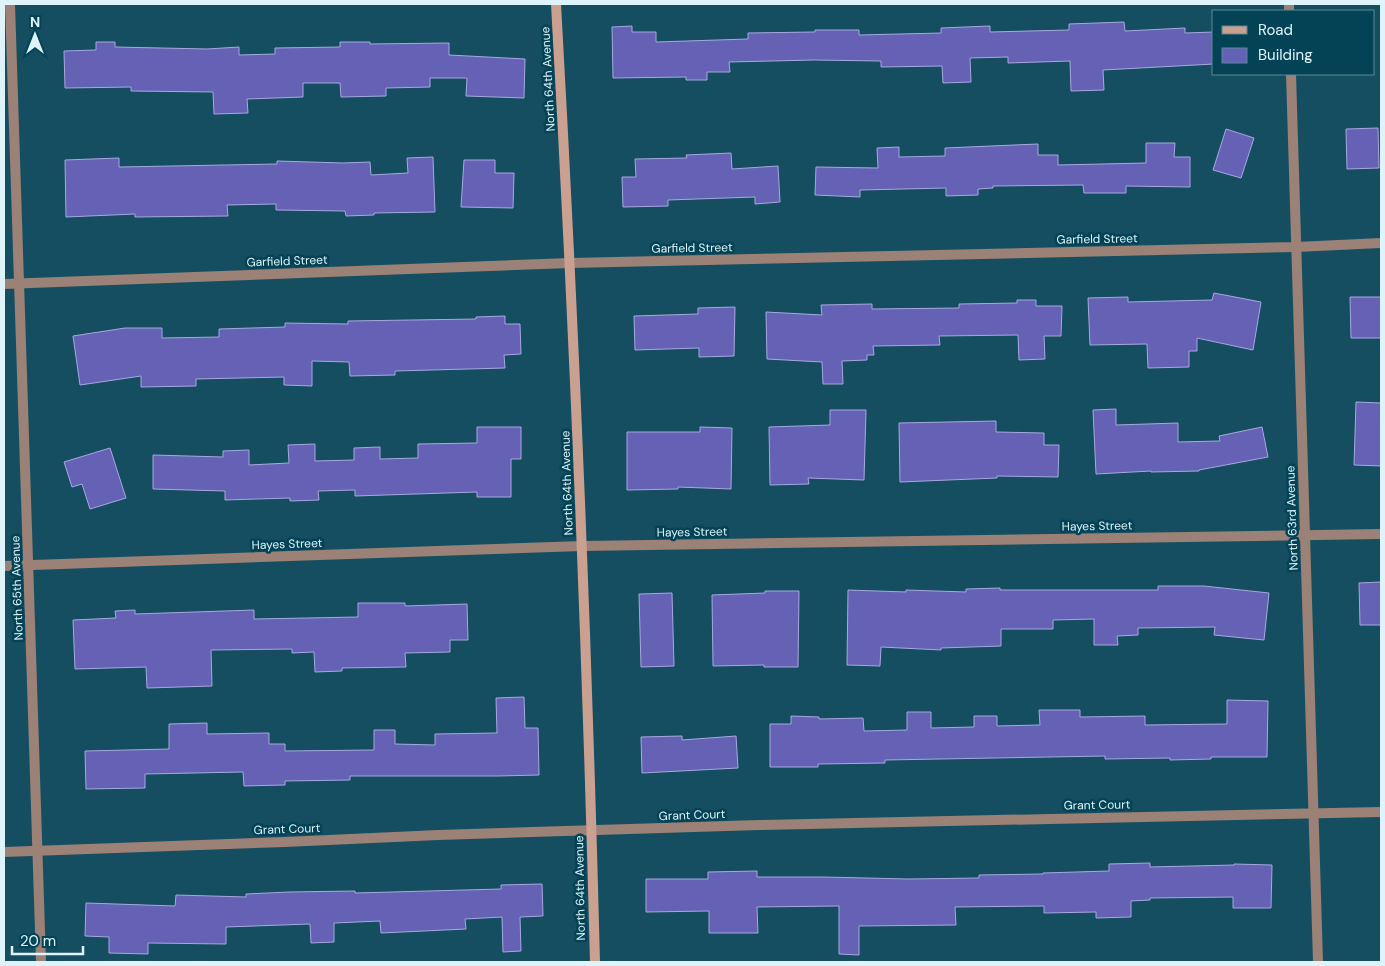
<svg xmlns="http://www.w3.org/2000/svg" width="1385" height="966" viewBox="0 0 1385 966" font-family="'DM Sans',sans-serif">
<rect width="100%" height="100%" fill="#144e60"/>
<g fill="#6561b5" stroke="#a7a9e1">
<polygon points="1124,22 1125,31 1185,28 1185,33 1214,32 1214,64 1103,70 1104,90 1071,91 1070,61 1008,63 1008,57 970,58 971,82 943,83 942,66 881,67 881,61 814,60 729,62 730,72 707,72 707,80 686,80 686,77 613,78 612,27 632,26 632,32 656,32 656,42 748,39 748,33 815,32 815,30 859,30 859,35 941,33 941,28 990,26 990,32 1069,30 1069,24"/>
<polygon points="96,42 115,42 115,47 207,49 239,47 239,55 275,54 275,48 340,47 340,42 370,42 370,44 449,43 449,55 525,59 524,98 466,96 467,78 430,78 430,87 386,88 386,96 341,97 340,83 303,83 303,97 247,99 248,113 214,114 213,92 131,91 131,87 65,88 64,51 96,50"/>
<polygon points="1378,128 1379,168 1347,169 1346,129"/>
<polygon points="1226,129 1254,138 1241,178 1213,170"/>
<polygon points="1146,143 1175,143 1174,157 1190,157 1190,187 1126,186 1126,193 1084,193 1083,185 993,186 993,188 978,189 978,195 946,196 946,188 860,190 860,197 815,195 816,167 878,168 877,148 899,147 899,157 945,156 945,148 1038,144 1038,155 1058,155 1058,165 1146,163"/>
<polygon points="731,153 732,169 778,166 780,202 755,204 755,197 668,200 668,206 623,207 622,177 636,177 635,159 687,158 686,155"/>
<polygon points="433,157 435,212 374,213 374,215 346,216 345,211 276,210 276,204 227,205 228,216 135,217 135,214 66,217 65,160 119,158 119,167 277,164 277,161 343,163 370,162 371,175 408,173 407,158"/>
<polygon points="464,160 495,160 495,173 514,173 513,208 461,207"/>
<polygon points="1214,293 1261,302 1253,350 1197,338 1197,351 1189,351 1189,367 1148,368 1147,344 1090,345 1088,298 1128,297 1128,302 1212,300"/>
<polygon points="1350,297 1381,297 1381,338 1351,338"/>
<polygon points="1017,300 1036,300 1036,306 1062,306 1061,336 1044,336 1045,359 1019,360 1018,335 939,336 940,345 873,346 874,355 867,355 867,360 842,361 843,384 823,384 822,362 767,359 766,312 822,315 821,305 872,304 872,309 959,308 959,304 1017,303"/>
<polygon points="735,307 734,356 699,357 699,348 635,350 634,316 698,314 698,308"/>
<polygon points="505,316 505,324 520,324 521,354 504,355 505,368 395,371 395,375 350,376 349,362 312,361 312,386 284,385 284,377 196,379 196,386 141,387 141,376 80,385 73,336 125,328 162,328 162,338 219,337 219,329 285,327 285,323 348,324 348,321 476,319 476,317"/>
<polygon points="1356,402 1381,403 1381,466 1354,465"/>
<polygon points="1116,409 1116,425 1178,423 1178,442 1220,441 1219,436 1262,427 1268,457 1199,470 1199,471 1151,472 1151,471 1096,474 1093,410"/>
<polygon points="830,410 866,410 864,480 808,478 809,484 770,485 769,427 830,425"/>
<polygon points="996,421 996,432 1044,433 1044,445 1059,445 1058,477 997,476 997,478 900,482 899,423"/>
<polygon points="477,427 521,427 521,459 511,459 511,497 477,497 477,492 355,496 355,490 318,491 319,500 290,501 290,498 225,500 225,491 153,489 153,455 223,457 223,451 249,450 249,465 289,463 288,445 315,444 315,461 354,460 354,448 380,447 380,459 418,458 418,444 477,443"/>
<polygon points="700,427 732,428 731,489 678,487 678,489 627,490 627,432 700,432"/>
<polygon points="110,448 126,498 90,509 82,484 72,487 64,462"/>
<polygon points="1381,582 1381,625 1360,625 1359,583"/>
<polygon points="1158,586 1204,586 1269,593 1264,640 1214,635 1215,627 1138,628 1138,635 1117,636 1118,645 1094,645 1094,619 1053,620 1053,629 1001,629 1001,646 941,648 941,650 881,647 880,666 847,665 848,590 906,592 906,590 966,592 966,589 1000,588 1000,590 1158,590"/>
<polygon points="765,591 799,591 798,667 764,667 764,665 713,666 712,595 765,593"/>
<polygon points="672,593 674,666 641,667 639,594"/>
<polygon points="358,603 405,603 405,606 467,604 468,640 450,640 450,652 405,653 406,667 342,668 342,671 315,672 314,652 292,653 292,649 211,650 212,686 147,688 146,667 75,669 73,620 116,618 115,611 135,610 135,614 254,610 254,619 358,617"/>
<polygon points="524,697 525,728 538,728 539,775 498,776 350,776 350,780 285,781 285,785 244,786 243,772 145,774 145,788 86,789 85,751 169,749 169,724 207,723 207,734 269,733 269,744 285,744 285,751 374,750 374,730 395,730 395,744 435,745 435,734 497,733 496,698"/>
<polygon points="1227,700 1268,701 1267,757 1211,757 1211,759 1170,760 1170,758 1105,759 1105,756 885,760 885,763 818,764 818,767 770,767 770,724 791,724 791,716 819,717 819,719 863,718 864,731 907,730 907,712 931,712 931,728 974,727 974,716 997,716 997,726 1040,725 1039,710 1080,710 1080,717 1145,716 1145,725 1227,724"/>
<polygon points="682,736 682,740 736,736 738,768 642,773 641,737"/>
<polygon points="1150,863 1150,867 1234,865 1234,864 1272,865 1271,908 1233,908 1233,897 1150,898 1150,900 1131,901 1131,917 1096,918 1096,912 1044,913 1044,906 955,907 956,925 859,926 859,955 839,954 839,906 757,907 758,933 709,933 709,911 646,912 646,879 708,879 708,872 757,871 757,877 823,877 909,879 979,878 979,875 1043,874 1043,873 1109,871 1109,864"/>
<polygon points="542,884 543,916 520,917 521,951 503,952 502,917 465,919 466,929 381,933 380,921 334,923 334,942 311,943 310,924 226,927 226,944 148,943 148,954 109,953 109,937 85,936 86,903 175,906 176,895 246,897 246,894 289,892 355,891 355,893 501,889 501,885"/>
</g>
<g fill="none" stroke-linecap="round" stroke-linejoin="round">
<g stroke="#9b8176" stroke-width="10">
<polyline points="10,4 41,962"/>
<polyline points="1289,4 1289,11"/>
<polyline points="1291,74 1318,962"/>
<polyline points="4,284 570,263 1296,247 1381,243"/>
<polyline points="4,566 582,546 1381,534"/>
<polyline points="4,852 285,842 438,835 759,825 1381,812"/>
</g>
<path stroke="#caa090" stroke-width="10" d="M556,4C574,323 587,643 595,962"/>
</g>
<g text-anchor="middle" stroke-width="5" stroke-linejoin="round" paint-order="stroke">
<g font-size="12" fill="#dff3fb" stroke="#034355">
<text transform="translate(548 79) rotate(-93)" y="4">North 64th Avenue</text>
<text transform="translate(1097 239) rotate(-1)" y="4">Garfield Street</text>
<text transform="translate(692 248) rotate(-1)" y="4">Garfield Street</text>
<text transform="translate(287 261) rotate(-2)" y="4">Garfield Street</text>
<text transform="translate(567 483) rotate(-92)" y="4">North 64th Avenue</text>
<text transform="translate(1292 518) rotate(-92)" y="4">North 63rd Avenue</text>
<text transform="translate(1097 526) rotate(-1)" y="4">Hayes Street</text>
<text transform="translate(692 532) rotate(-1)" y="4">Hayes Street</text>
<text transform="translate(287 544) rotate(-2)" y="4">Hayes Street</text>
<text transform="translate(17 588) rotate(-92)" y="4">North 65th Avenue</text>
<text transform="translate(1097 805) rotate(-1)" y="4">Grant Court</text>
<text transform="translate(692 815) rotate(-2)" y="4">Grant Court</text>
<text transform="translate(287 829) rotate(-2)" y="4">Grant Court</text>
<text transform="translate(580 888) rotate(-91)" y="4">North 64th Avenue</text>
</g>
</g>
<rect width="1385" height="966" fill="none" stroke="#dff3fb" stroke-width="10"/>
<rect x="1212" y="10" width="162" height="65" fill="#034355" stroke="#5b8997"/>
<rect x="1222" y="26" width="25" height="8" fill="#caa090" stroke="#5b8997"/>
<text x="1258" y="35" font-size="15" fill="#dff3fb">Road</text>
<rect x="1222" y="48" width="25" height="15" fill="#6561b5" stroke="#5b8997"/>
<text x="1258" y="60" font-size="15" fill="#dff3fb">Building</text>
<g transform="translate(35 35)" stroke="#034355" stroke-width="4" paint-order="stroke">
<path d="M0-4L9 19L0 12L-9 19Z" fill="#dff3fb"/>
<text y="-8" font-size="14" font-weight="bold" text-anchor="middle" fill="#dff3fb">N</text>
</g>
<path d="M12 946v8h71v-8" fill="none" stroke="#dff3fb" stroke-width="2.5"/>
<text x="20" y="946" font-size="15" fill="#dff3fb" stroke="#034355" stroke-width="4" paint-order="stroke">20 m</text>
</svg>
